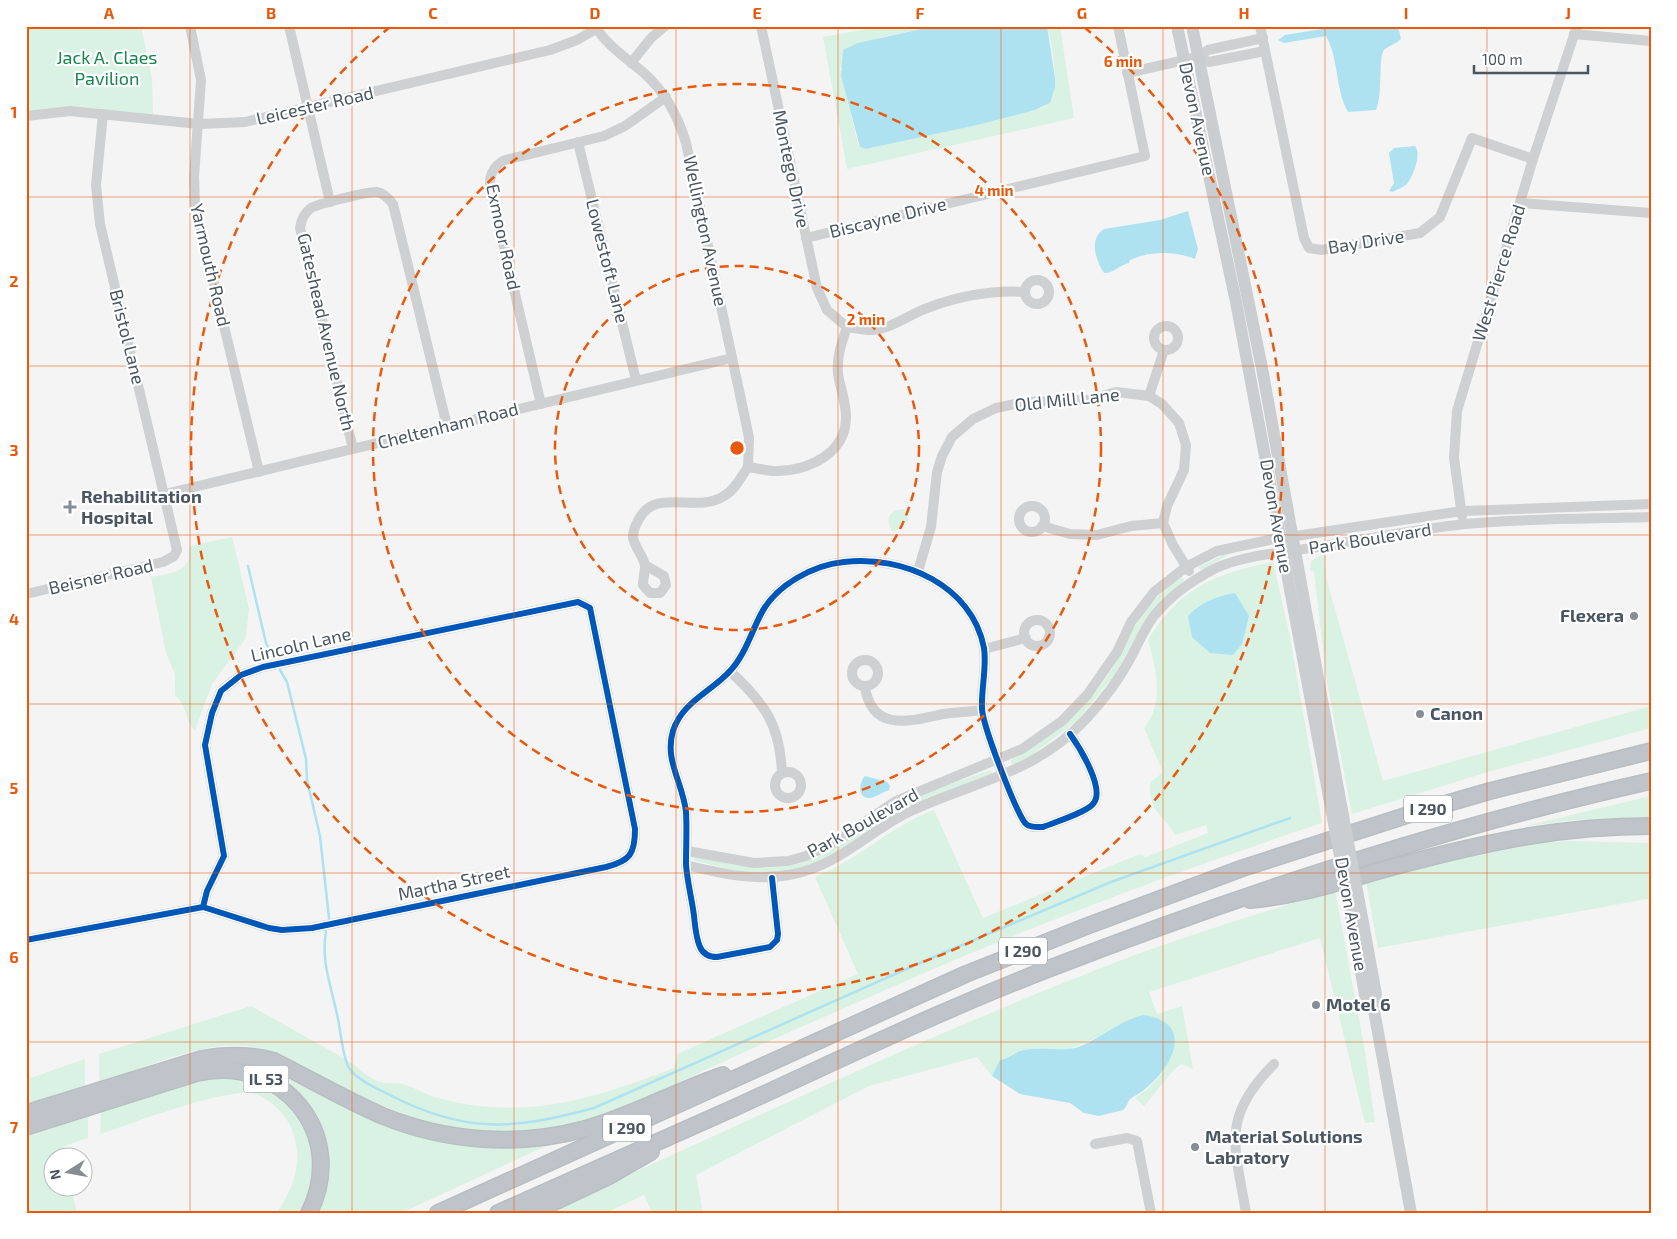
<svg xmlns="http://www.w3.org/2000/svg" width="1677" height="1239" viewBox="0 0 1677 1239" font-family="'Exo 2',sans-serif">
<rect width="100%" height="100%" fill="#f4f4f4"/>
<g fill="#d9f2e3">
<polygon points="26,26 141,26 152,79 153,115 70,106 26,111"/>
<path d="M884,26H935L878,38L840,68L858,145L866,149L977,125L1045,107C1061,92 1053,46 1047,26H1060L1074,118L847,169L823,37Z"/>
<path d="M904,509L909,520L902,524L898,530L892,532C886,518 887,511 904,509Z"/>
<path d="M232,537L249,608L246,638L212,684L195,730C184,721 189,708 175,695V674L166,653L151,577C162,575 186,573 189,558C189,554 188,551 190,546Z"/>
<polygon points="1267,545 1230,554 1202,570 1197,568 1226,553"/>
<polygon points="1325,553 1326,577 1383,781 1651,706 1651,728 1491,771 1352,814 1327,683 1314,572 1310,570 1311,561"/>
<path d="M1273,562L1290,636L1322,823C1172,873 1025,928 881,992C829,1015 777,1037 725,1061C670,1086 614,1116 555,1129C468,1148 398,1115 323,1077C298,1064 273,1048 244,1046C199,1042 142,1069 99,1083V1054L251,1006L352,1063C360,1070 369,1078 380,1082C387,1084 396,1082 403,1084C416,1088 428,1096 442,1099C526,1121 596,1098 674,1068L677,1054L858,974L815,877C858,860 891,826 934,810L983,918L1140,854L1146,857L1208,833L1206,825L1175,835C1161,811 1150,815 1150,783L1163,772L1144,728C1165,703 1156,668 1148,640C1179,588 1216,573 1273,562Z"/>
<path d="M1181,577L1184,579L1183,582L1167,595L1144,621L1116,673L1078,720L1032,755L1016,764H1011V760C1051,738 1083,712 1108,675C1120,658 1127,638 1138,621C1149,603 1164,590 1181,577Z"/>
<path d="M990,770L993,774L909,806L880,823L837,854L812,865L782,872L744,873L692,860L695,857C748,867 784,878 835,848C855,836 873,820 894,808C923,791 958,782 990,770Z"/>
<polygon points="1651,796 1651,817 1575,820 1521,827"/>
<polygon points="1568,841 1651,843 1651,900 1647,899 1378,948 1366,881 1520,844"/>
<path d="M1335,890L1364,1045L1375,1122L1365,1123L1320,938L1149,992L1157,1014L1182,1006L1193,1069L1182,1064C1174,1066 1153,1097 1144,1106L1135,1098C1160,1082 1172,1063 1173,1034L1160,1019L1105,1034L1070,1049L1021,1050L1011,1058L1000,1061L992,1076L977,1057L869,1086L696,1175L703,1213H652L644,1195L606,1213H545C741,1125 934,1031 1135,955C1200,931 1268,911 1335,890Z"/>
<polygon points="85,1059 85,1086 26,1104 26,1061 31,1078"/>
<path d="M245,1063L264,1066L408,1133L442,1142L512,1147L557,1141L401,1213H318C343,1140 318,1089 245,1063Z"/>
<path d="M224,1076C240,1078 261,1082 275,1092C310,1117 327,1176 301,1213H277C294,1186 304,1162 292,1130C286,1114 271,1100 255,1094C228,1086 131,1124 100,1134L101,1110L206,1078Z"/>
<polygon points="88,1114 88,1138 64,1146 65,1156 52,1156 52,1186 71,1187 77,1213 29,1213 26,1199 26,1135 37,1130"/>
</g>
<g fill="#aee2f0">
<polygon points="935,26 1047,26 1055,78 1055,87 1050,103 1035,110 977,125 866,149 860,147 841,76 843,50 858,43"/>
<path d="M1340,26H1398L1401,39C1396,44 1388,46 1384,50C1378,57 1383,96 1376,110L1348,112C1335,89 1339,59 1326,36L1284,43L1278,40L1285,35Z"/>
<path d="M1415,146C1422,154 1413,176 1407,184C1403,188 1397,189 1393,192L1389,191L1394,183L1389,153L1394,148Z"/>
<path d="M1188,211L1198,249L1195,259C1175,251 1150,251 1130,260L1129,263C1120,265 1112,274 1104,273C1096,260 1088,240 1104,229L1160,220Z"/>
<path d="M1235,593L1249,616L1242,644L1233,655L1210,653L1192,637L1188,616C1201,602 1217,596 1235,593Z"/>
<path d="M865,776L887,782L890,786L889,790C883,792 876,797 870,798C857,799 859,782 865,776Z"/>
<path d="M1143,1015C1204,1023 1164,1082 1131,1098C1128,1100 1127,1107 1123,1110L1099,1116L1084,1113L1070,1103L1020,1094L992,1076L1000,1060C1011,1058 1016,1051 1024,1050C1043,1046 1063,1053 1081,1046C1102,1037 1120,1021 1143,1015Z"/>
</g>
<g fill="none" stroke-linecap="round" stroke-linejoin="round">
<g stroke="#aee2f0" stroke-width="2.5">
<polyline points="248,566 266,643 274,658"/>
<polyline points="280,670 287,682 306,759 307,780 320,836 329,918"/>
<path d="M326,931C321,959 330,983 336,1010C340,1024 342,1054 348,1066C353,1077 377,1089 388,1094C464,1134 513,1130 594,1108L929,959L1111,882L1290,818"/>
</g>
<g stroke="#b9bec3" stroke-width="18">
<g id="highway">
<path d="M1250,900C1303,896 1356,876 1408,863C1491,841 1564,826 1651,826"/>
<path d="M26,1113L201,1059C227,1054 249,1054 274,1061C310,1079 346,1100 383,1116C447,1142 518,1147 585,1129C632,1116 676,1091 723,1075"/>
<path d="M26,1127L197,1073C281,1054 349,1133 309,1213"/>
<polyline points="438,1213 966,974 1087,926 1243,868 1414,813 1490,791 1651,751"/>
<path d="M498,1213C577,1177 657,1143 736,1107C839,1060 942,1010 1048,969C1244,893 1445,827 1651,781"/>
<polyline points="531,1213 611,1175 651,1152"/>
</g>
</g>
<g stroke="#ced0d2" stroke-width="10">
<polyline points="190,26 201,80 194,177 195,205 259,472"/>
<polyline points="289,26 330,202"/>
<path d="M595,26C607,46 628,59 645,74C666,93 678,116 686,143L746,423L749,438L748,467"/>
<polyline points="1260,26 1304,238 1309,248 1322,250 1420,233 1440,217 1472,138 1533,159"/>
<polyline points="1574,34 1651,41"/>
<polyline points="1198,57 1209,62 1265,51"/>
<polyline points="631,63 651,38 665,26"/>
<polyline points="1127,73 1198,57 1208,50 1263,38"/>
<polyline points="26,116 70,111 199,124 245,122 550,50 577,40 596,29"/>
<polyline points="578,142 636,380"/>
<polyline points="1520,203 1651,213"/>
<polyline points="806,238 1145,156 1118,26"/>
<circle cx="1037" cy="292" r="12"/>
<circle cx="1166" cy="338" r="12"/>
<path d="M847,327C855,328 863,330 870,330C891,330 911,313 930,307C960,296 994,290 1025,292"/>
<polyline points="1149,396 1164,350"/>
<path d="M541,404L491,192C488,178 492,166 505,160L604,136L625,126L666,97"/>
<path d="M353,449L300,228C301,221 304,213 311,208C318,204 369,191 377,192C384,193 389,199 393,204L447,426"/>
<path d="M748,467C758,468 769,472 778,471C810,470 846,453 846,417C846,404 842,392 839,380C835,362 841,344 847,327L827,310L817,288L761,26"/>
<polyline points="165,494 732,358"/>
<circle cx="1032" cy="519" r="13"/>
<polyline points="1462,516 1454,458 1457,411 1533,159 1577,26"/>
<polyline points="1042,526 1070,534 1097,535 1131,526 1163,523"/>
<path d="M645,565L664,576L666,585L660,593H650L643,585C643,579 645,572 645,566C644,556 634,547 633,537C633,531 636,524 639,519C656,487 695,514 724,496C735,490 741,477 748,467"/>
<polyline points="918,571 931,527 937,472 942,456 952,437 973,419 996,408 1025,402 1087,400 1116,392 1149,396 1162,404 1179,423 1186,445 1184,470 1167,506 1163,523 1173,545 1189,571"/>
<polyline points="26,594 163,562 174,556 177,550 100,224 96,185 103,114"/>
<circle cx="1037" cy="633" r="13"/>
<polyline points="984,649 1026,638"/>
<circle cx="865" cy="673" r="13"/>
<path d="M730,671C765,704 780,724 782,773"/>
<path d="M865,687C872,733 911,721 943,714C956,712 969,712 982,710"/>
<circle cx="788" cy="785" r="13"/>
<polyline points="687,851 754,863 788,861 806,856 834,843 896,801 1022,749 1062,721 1087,695 1117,652 1131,622 1154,592 1186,567 1217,551 1269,540 1462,511 1651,504"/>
<path d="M686,865C723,874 756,882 794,874C840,865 871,829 913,810C976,781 1034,774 1085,720C1102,702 1118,681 1130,659C1138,644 1144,629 1154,616C1170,596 1191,581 1214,569C1242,555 1293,551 1325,546C1372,538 1419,529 1465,524C1527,518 1589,519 1651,517"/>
<path d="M772,878L778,934L777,940L770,947L717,957C709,957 703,954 700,947C696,938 695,926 694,916C692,899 687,881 686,864C686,847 687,829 686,812C683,783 664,760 673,731C682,702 711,692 730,671C745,655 751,633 761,614C776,585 813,565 844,562C903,555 972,585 984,648C987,667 981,689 982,709C983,726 1016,813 1026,824C1031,828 1037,827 1043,827C1055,822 1085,813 1093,804C1106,790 1080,748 1070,734"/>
<path d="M26,940L203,907L269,928L282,930L312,928L606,867C630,861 635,854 635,829L590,608L578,602L263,667L241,675L221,691L212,713L205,745L224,856L207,891L203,907"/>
<polyline points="1095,1144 1127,1138 1137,1141 1151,1213"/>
<path d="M1246,1213C1235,1146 1220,1118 1274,1064"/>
</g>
<g stroke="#caced1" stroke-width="12">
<polyline points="1177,26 1236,302 1329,797"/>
<polyline points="1192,26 1262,368 1339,794"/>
<polyline points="1361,912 1376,994 1373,1005 1411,1213"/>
<polyline points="1351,915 1365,995 1373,1005"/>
</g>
<use href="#highway" stroke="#bec4c9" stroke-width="15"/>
<g stroke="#caced1" stroke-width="12">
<polyline points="1339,794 1361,912"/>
<polyline points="1329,797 1351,915"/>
</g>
<g stroke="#fff" stroke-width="9">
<g id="cycleway">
<path d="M772,878L778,934L777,940L770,947L717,957C709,957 703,954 700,947C696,938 695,926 694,916C692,899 687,881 686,864C686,847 687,829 686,812C683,783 664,760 673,731C682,702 711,692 730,671C745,655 751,633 761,614C776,585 813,565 844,562C903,555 972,585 984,648C987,667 981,689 982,709C983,726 1016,813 1026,824C1031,828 1037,827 1043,827C1055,822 1085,813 1093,804C1106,790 1080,748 1070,734"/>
<path d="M26,940L203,907L269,928L282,930L312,928L606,867C630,861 635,854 635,829L590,608L578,602L263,667L241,675L221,691L212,713L205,745L224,856L207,891L203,907"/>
</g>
</g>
<use href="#cycleway" stroke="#0057b8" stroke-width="6"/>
</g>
<path fill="none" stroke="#e8590c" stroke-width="1" stroke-opacity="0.55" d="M190,26V1213M352,26V1213M514,26V1213M676,26V1213M838,26V1213M1001,26V1213M1163,26V1213M1325,26V1213M1487,26V1213M26,197H1651M26,366H1651M26,535H1651M26,704H1651M26,873H1651M26,1042H1651"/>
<g fill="none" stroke="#e8590c" stroke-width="2.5" stroke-dasharray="9 6">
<circle cx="737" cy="448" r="182"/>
<circle cx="737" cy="448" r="364"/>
<path d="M1084 27A546 546 0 1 1 390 27"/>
</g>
<g fill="#868d94" stroke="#fff" stroke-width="2">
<path d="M67.5 499.5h5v5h5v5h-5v5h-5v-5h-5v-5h5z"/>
<circle cx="1634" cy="616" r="5"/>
<circle cx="1420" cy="714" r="5"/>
<circle cx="1316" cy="1005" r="5"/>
<circle cx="1195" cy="1147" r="5"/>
</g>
<g text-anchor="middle" stroke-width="4.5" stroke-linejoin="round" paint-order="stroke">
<g fill="#fff" stroke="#808990" stroke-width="1">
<rect x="1404" y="795.5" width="48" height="27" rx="4"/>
<rect x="999" y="937.5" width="48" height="27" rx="4"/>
<rect x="243.5" y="1065.5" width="45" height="27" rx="4"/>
<rect x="603" y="1114.5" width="48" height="27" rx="4"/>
</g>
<g font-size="16" font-weight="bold" fill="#4a5661">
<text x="1428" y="815">I 290</text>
<text x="1023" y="957">I 290</text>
<text x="266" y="1085">IL 53</text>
<text x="627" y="1134">I 290</text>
</g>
<g font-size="18" fill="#17864f" stroke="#fff">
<text x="107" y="64">Jack A. Claes<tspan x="107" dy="21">Pavilion</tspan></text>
</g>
<g font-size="18" fill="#4a5661" stroke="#fff">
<text transform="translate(315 106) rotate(-13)" y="6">Leicester Road</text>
<text transform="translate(1197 119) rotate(78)" y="6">Devon Avenue</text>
<text transform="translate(791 169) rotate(78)" y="6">Montego Drive</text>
<text transform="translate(888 218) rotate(-14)" y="6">Biscayne Drive</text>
<text transform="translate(705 231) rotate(78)" y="6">Wellington Avenue</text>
<text transform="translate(503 237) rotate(78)" y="6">Exmoor Road</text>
<text transform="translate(1366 242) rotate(-9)" y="6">Bay Drive</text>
<text transform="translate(607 261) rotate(76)" y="6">Lowestoft Lane</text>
<text transform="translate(210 265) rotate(77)" y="6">Yarmouth Road</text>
<text transform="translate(1499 273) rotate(-73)" y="6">West Pierce Road</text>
<text transform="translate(326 332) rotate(77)" y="6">Gateshead Avenue North</text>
<text transform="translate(127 337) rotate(76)" y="6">Bristol Lane</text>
<text transform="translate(1067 400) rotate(-6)" y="6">Old Mill Lane</text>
<text transform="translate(448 426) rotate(-14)" y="6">Cheltenham Road</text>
<text transform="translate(1276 516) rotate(80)" y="6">Devon Avenue</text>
<text transform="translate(1370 539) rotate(-9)" y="6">Park Boulevard</text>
<text transform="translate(101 577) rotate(-13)" y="6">Beisner Road</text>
<text transform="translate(301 645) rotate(-13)" y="6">Lincoln Lane</text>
<text transform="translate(863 823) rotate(-29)" y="6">Park Boulevard</text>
<text transform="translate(454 883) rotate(-12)" y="6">Martha Street</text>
<text transform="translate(1351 914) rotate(80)" y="6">Devon Avenue</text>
</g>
<g font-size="18" font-weight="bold" fill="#4a5661" stroke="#fff" text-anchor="start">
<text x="81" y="503">Rehabilitation<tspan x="81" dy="21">Hospital</tspan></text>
<text x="1624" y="622" text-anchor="end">Flexera</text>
<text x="1430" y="720">Canon</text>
<text x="1326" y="1011">Motel 6</text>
<text x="1205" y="1143">Material Solutions<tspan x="1205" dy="21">Labratory</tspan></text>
</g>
</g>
<circle cx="737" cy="448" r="8" fill="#e8590c" stroke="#fff" stroke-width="2.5"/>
<g font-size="15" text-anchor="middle" font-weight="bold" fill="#e8590c" stroke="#fff" stroke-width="4.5" stroke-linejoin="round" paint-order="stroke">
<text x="1123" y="67">6 min</text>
<text x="994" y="196">4 min</text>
<text x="866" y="325">2 min</text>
</g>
<rect width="1677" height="1239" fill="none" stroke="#ffffff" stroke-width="55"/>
<g transform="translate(68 1172) rotate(259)"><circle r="24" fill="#ffffff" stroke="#b7bbc0"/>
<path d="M0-4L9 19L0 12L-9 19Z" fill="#868d94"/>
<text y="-8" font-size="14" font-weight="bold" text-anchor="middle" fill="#4a5661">N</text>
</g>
<path d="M1474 65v8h114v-8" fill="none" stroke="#4a5661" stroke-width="2.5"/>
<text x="1482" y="65" font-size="15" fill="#4a5661" stroke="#ffffff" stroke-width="4" paint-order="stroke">100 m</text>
<rect x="28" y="28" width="1622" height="1184" fill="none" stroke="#e8590c" stroke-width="2"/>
<g font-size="16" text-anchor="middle" font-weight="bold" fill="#e8590c">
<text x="109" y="19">A</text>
<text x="271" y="19">B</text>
<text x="433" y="19">C</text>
<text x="595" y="19">D</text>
<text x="757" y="19">E</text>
<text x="920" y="19">F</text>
<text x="1082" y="19">G</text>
<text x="1244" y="19">H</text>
<text x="1406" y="19">I</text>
<text x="1568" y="19">J</text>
<text x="14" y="118">1</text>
<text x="14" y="287">2</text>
<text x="14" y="456">3</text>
<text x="14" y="625">4</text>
<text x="14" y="794">5</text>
<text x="14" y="963">6</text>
<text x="14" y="1133">7</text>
</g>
</svg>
